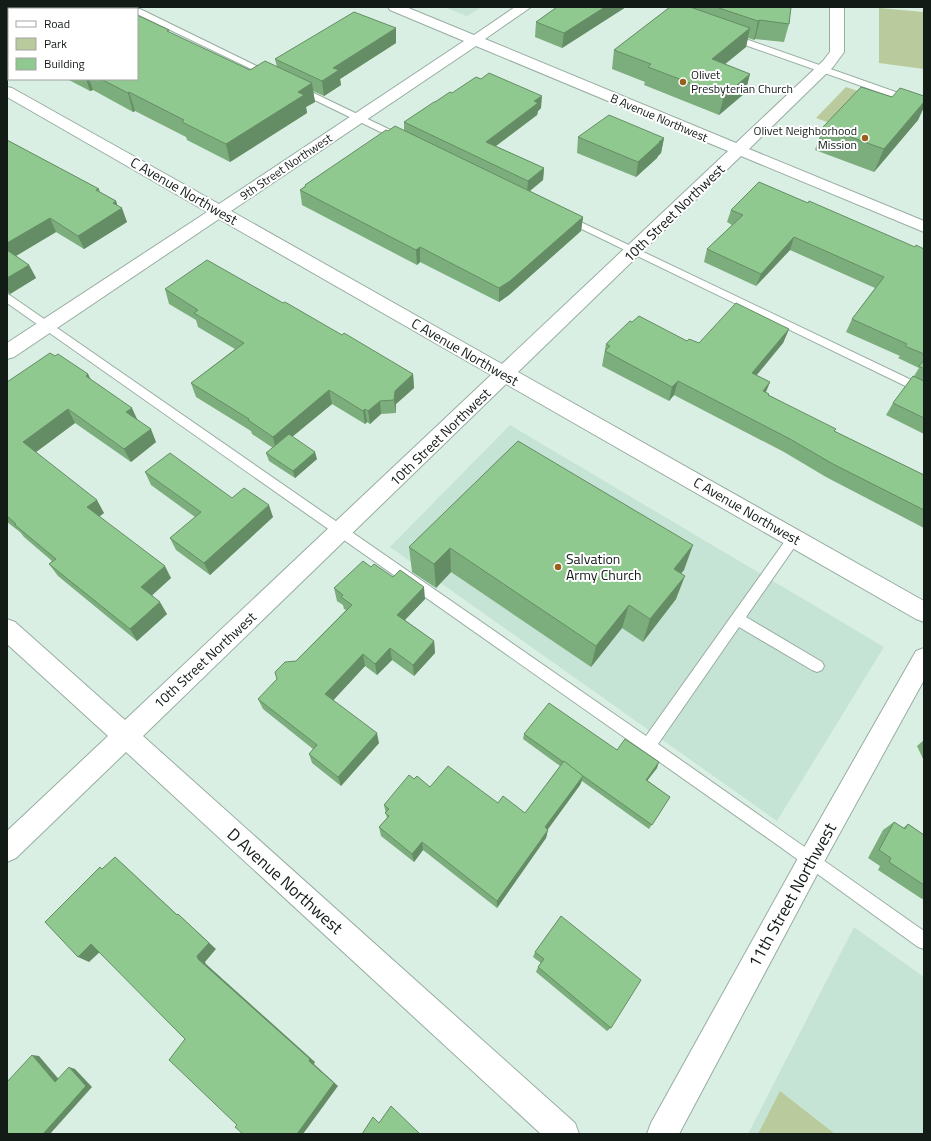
<svg xmlns="http://www.w3.org/2000/svg" width="931" height="1141" viewBox="0 0 931 1141" font-family="'Titillium Web',sans-serif">
<rect width="100%" height="100%" fill="#d9efe4"/>
<g fill="#c6e4d5">
<polygon points="444,7 482,7 467,16"/>
<polygon points="510,425 884,647 777,821 390,547"/>
<polygon points="854,927 924,977 924,1134 748,1134"/>
</g>
<g fill="#b9cb9c">
<polygon points="879,8 924,12 924,69 879,63"/>
<polygon points="846,87 897,104 838,126 816,118"/>
<polygon points="780,1091 835,1134 758,1134"/>
</g>
<g fill="none" stroke-linecap="round" stroke-linejoin="round">
<g stroke="#98ada2" stroke-width="2">
<g id="service">
<polygon points="136,9 140,9 275,75 274,77 268,77 137,14 137,9"/>
<polygon points="728,35 734,35 924,102 924,108 728,39"/>
<polygon points="299,86 403,136 404,138 403,140 397,140 296,91 295,89 296,87"/>
<polygon points="566,215 924,386 924,395 563,220 561,218"/>
<polygon points="7,294 11,296 646,736 790,534 794,533 798,534 800,538 798,542 746,617 822,662 824,666 822,670 817,672 812,670 739,627 658,744 924,931 924,949 918,947 779,846 7,303"/>
</g>
</g>
<g stroke="#98ada2" stroke-width="2">
<g id="minor">
<path d="M388,7H406L474,35L515,7H531L485,39L736,143L823,61L830,52V7H844V52L833,67L749,149L924,221V232L741,156L518,372L924,601V622L916,619L506,384L143,736L575,1123L579,1134H541L126,752L16,858L7,862V831L108,736L7,644V619L15,622L125,720L491,375L219,219L14,357L7,359V343L207,212L7,97V87L12,88L219,204L464,41L390,10ZM476,46L728,151L502,364L231,211Z"/>
<rect x="7" y="40" width="2" height="9"/>
<polygon points="924,648 924,680 820,869 679,1134 647,1134 651,1123 802,851 916,651"/>
</g>
</g>
<use href="#service" fill="#fff" fill-rule="evenodd"/>
<use href="#minor" fill="#fff" fill-rule="evenodd"/>
</g>
<g fill="#7cad7c">
<polygon points="7,7 9,9 9,46 7,41"/>
<polygon points="557,7 626,7 562,48 535,37 536,22"/>
<polygon points="670,7 791,7 789,24 784,42 755,39 754,40 748,38 746,47 725,64 750,74 745,93 719,115 644,85 645,82 612,69 614,50"/>
<polygon points="170,33 250,70 277,67 275,59 396,43 340,79 341,85 324,96 313,91 315,102 306,107 307,113 230,162 187,140 186,137 135,111 133,112 93,90 90,91 67,79 137,79"/>
<polygon points="452,93 541,108 538,111 537,115 496,146 544,168 543,180 530,191 583,217 581,231 509,295 499,302 420,262 417,265 302,205 300,190 305,186 305,185 388,131 404,131 404,122 435,102"/>
<polygon points="924,96 924,107 918,120 874,172 815,150 823,127"/>
<polygon points="578,137 664,138 661,153 658,156 657,158 636,177 577,153"/>
<polygon points="7,140 99,189 100,192 116,201 117,205 127,222 84,249 56,232 16,256 29,265 36,278 10,294 7,293"/>
<polygon points="731,210 924,249 924,434 886,415 893,403 914,376 919,368 898,358 900,356 846,332 852,319 875,288 790,250 756,286 704,262 707,249 732,225 727,222"/>
<polygon points="165,289 283,303 413,374 414,388 396,404 396,413 381,414 370,424 367,422 365,424 332,404 292,437 317,459 295,478 269,461 266,453 273,448 252,434 251,431 196,397 191,383 235,349 198,327 196,320 169,304"/>
<polygon points="632,322 687,341 699,343 789,329 783,343 756,375 770,382 766,392 769,395 834,431 924,475 924,528 826,477 784,452 674,395 669,401 602,366 606,344"/>
<polygon points="55,356 88,374 90,379 137,419 156,442 131,462 75,423 36,452 104,513 99,516 171,578 152,595 167,614 137,641 58,576 49,564 52,561 24,537 20,532 7,522 7,382"/>
<polygon points="518,441 684,570 681,573 676,599 643,642 622,628 591,667 451,572 436,588 412,572 409,547"/>
<polygon points="145,472 232,498 273,517 210,575 176,550 170,538 195,517 151,485"/>
<polygon points="371,567 425,599 405,620 434,641 435,653 414,676 392,660 377,675 365,666 333,700 379,743 341,786 312,763 309,754 313,749 263,709 258,699 346,610 344,609 343,605 337,601 334,588"/>
<polygon points="524,734 617,750 657,768 647,780 670,797 649,829 582,781 580,785 548,829 546,838 497,908 423,850 414,862 381,836 379,827 387,818 384,805 414,779 430,787 498,803 525,813 560,766 523,739"/>
<polygon points="924,740 924,761 917,746"/>
<polygon points="894,822 903,828 908,824 924,835 924,898 922,899 878,870 880,866 868,858 883,830"/>
<polygon points="561,916 611,1028 607,1031 536,972 538,967 541,963 533,957 535,952"/>
</g>
<g fill="#658d65">
<rect x="120" y="7" width="10" height="2"/>
<polygon points="605,7 626,7 562,48 564,33"/>
<polygon points="760,20 755,39 754,40 758,21"/>
<polygon points="396,28 396,43 340,79 341,85 324,96 322,81 333,68"/>
<polygon points="750,28 746,47 708,78 712,59"/>
<polygon points="750,74 745,93 719,115 724,96"/>
<polygon points="86,79 89,79 93,90 90,91"/>
<polygon points="312,83 315,102 306,107 307,113 230,162 226,144 298,92"/>
<polygon points="129,92 135,111 133,112 128,93"/>
<polygon points="542,96 541,108 538,111 537,115 485,154 486,142 534,101"/>
<polygon points="924,102 924,107 918,120 874,172 884,149"/>
<polygon points="664,138 661,153 658,156 657,158 636,177 638,162"/>
<polygon points="544,168 543,180 527,193 528,181"/>
<polygon points="116,201 119,210 122,208 127,222 84,249 78,236 113,203"/>
<polygon points="583,217 581,231 509,295 499,302 499,288"/>
<polygon points="50,218 56,232 9,260 7,256 7,243"/>
<polygon points="794,237 790,250 756,286 761,274"/>
<polygon points="420,247 420,262 417,265 416,250"/>
<polygon points="29,265 36,278 10,294 7,288 7,278"/>
<polygon points="789,329 783,343 747,387 752,373"/>
<polygon points="88,374 95,388 86,376"/>
<polygon points="413,374 414,388 396,404 396,413 394,400 395,391"/>
<polygon points="678,381 674,395 669,401 672,387"/>
<polygon points="770,382 764,396 763,391"/>
<polygon points="329,390 332,404 276,450 273,437"/>
<polygon points="380,401 381,414 370,424 368,411"/>
<polygon points="132,408 138,421 126,412"/>
<polygon points="68,409 75,423 32,455 23,442"/>
<polygon points="365,409 367,422 365,424 363,411"/>
<polygon points="151,429 156,442 131,462 124,449"/>
<polygon points="315,452 317,459 295,478 293,471"/>
<polygon points="97,500 104,513 95,520 87,507"/>
<polygon points="269,505 273,517 210,575 204,563"/>
<polygon points="693,545 684,570 665,593 674,569"/>
<polygon points="450,548 451,572 436,588 434,564"/>
<polygon points="165,566 171,578 148,599 141,587"/>
<polygon points="685,576 676,599 643,642 650,619"/>
<polygon points="424,587 425,599 398,627 397,615"/>
<polygon points="160,602 167,614 137,641 130,629"/>
<polygon points="629,605 622,628 591,667 596,646"/>
<polygon points="434,641 435,653 414,676 413,665"/>
<polygon points="390,648 392,660 377,675 375,664"/>
<polygon points="363,654 365,666 329,705 325,694"/>
<polygon points="377,733 379,743 341,786 338,777"/>
<polygon points="659,762 657,768 644,785 646,780"/>
<polygon points="583,776 580,785 543,836 545,827"/>
<polygon points="548,830 546,838 497,908 497,901"/>
<polygon points="422,842 423,850 414,862 412,854"/>
<polygon points="115,857 124,865 185,922 177,915"/>
<polygon points="178,914 216,949 205,962 206,964 315,1062 314,1064 338,1086 303,1134 297,1134 198,959"/>
<polygon points="91,944 102,950 89,962 78,957"/>
<polygon points="32,1055 39,1056 62,1083 55,1082"/>
<polygon points="69,1067 75,1069 92,1087 50,1134 43,1134"/>
</g>
<g fill="#90c990" stroke="#658d65">
<polygon points="7,7 120,7 124,9 9,9 9,34 7,33"/>
<polygon points="557,7 605,7 564,33 536,22"/>
<polygon points="670,7 690,7 750,28 712,59 750,74 724,96 648,67 651,64 614,50"/>
<polygon points="716,7 791,7 789,24 760,20 758,21"/>
<polygon points="354,12 396,28 333,68 339,70 322,81 275,59"/>
<polygon points="137,15 169,30 167,31 250,70 265,61 312,83 298,92 304,95 226,144 182,122 184,120 129,92 128,93 101,79 137,79"/>
<polygon points="489,73 542,96 534,101 538,103 486,142 544,168 528,181 404,122 434,102 435,102 450,92 452,93 476,77 481,79"/>
<polygon points="861,87 892,97 900,88 924,96 924,102 884,149 823,127"/>
<polygon points="609,115 664,138 659,142 660,142 638,162 578,137"/>
<polygon points="395,126 583,217 510,281 499,288 420,247 416,250 300,190 306,186 305,185 386,130 388,131"/>
<polygon points="7,140 99,189 96,190 116,201 113,203 122,208 78,236 50,218 7,243"/>
<polygon points="759,182 808,203 809,201 915,247 916,245 924,249 924,354 905,346 907,344 852,319 884,277 794,237 761,274 707,249 743,215 731,210"/>
<polygon points="7,250 29,265 7,278"/>
<polygon points="207,260 283,303 285,302 342,335 344,333 413,374 395,391 394,400 380,401 368,411 365,409 363,411 329,390 273,437 248,420 249,419 191,383 244,343 194,313 198,310 165,289"/>
<polygon points="736,303 789,329 752,373 770,382 763,391 769,394 768,395 836,429 834,431 924,475 924,510 833,464 790,439 678,381 672,387 605,351 610,346 606,344 630,321 632,322 639,316 687,341 689,339 699,343"/>
<polygon points="50,353 55,356 58,354 88,374 86,376 132,408 126,412 151,429 124,449 68,409 23,442 97,500 87,507 165,566 141,587 160,602 130,629 49,564 56,559 15,525 16,524 7,516 7,382"/>
<polygon points="924,360 924,369 919,366"/>
<polygon points="913,376 924,381 924,418 893,403"/>
<polygon points="289,434 315,452 293,471 266,453"/>
<polygon points="518,441 693,545 674,569 685,576 650,619 629,605 596,646 450,548 434,564 409,547"/>
<polygon points="170,453 232,498 244,488 269,505 204,563 170,538 201,512 145,472"/>
<polygon points="363,561 371,567 374,564 393,577 400,570 424,587 397,615 434,641 413,665 390,648 375,664 363,654 325,694 377,733 338,777 309,754 317,745 258,699 277,679 275,672 285,662 296,661 352,605 341,597 343,595 334,588"/>
<polygon points="549,703 617,750 625,739 659,762 646,780 670,797 652,825 524,734"/>
<polygon points="564,761 583,776 545,827 548,830 497,901 422,842 412,854 379,827 389,816 385,813 389,809 384,805 409,775 414,779 417,776 430,787 448,766 498,803 503,796 525,813"/>
<polygon points="894,822 905,829 908,824 924,835 924,885 889,862 891,858 879,850"/>
<polygon points="115,857 177,915 178,914 209,943 197,956 198,959 310,1059 309,1061 334,1083 297,1134 243,1134 235,1127 237,1125 169,1060 185,1039 91,944 78,957 45,922 100,867 102,869"/>
<polygon points="561,916 641,980 611,1028 538,967 544,959 535,952"/>
<polygon points="32,1055 55,1082 69,1067 86,1086 43,1134 7,1134 7,1082"/>
<polygon points="391,1106 420,1134 362,1134 373,1117 379,1123"/>
</g>
<g fill="#99601d" stroke="#fff" stroke-width="1.5">
<circle cx="683" cy="82" r="4"/>
<circle cx="865" cy="138" r="4"/>
<circle cx="558" cy="567" r="4"/>
</g>
<g text-anchor="middle" stroke-width="4" stroke-linejoin="round" paint-order="stroke">
<g font-size="12" fill="#131b17" stroke="#fff" text-anchor="start">
<text x="691" y="79">Olivet<tspan x="691" dy="14">Presbyterian Church</tspan></text>
<text x="857" y="135" text-anchor="end">Olivet Neighborhood<tspan x="857" dy="14">Mission</tspan></text>
</g>
<g font-size="12" fill="#131b17" stroke="#fff">
<text transform="translate(659 118) rotate(23)" y="4">B Avenue Northwest</text>
<text transform="translate(286 167) rotate(-34)" y="4">9th Street Northwest</text>
</g>
<g font-size="14" fill="#131b17" stroke="#fff">
<text transform="translate(184 191) rotate(30)" y="5">C Avenue Northwest</text>
<text transform="translate(674 213) rotate(-44)" y="5">10th Street Northwest</text>
<text transform="translate(465 352) rotate(30)" y="5">C Avenue Northwest</text>
<text transform="translate(440 437) rotate(-44)" y="5">10th Street Northwest</text>
<text transform="translate(747 511) rotate(30)" y="5">C Avenue Northwest</text>
<text transform="translate(205 660) rotate(-43)" y="5">10th Street Northwest</text>
</g>
<g font-size="14" fill="#131b17" stroke="#fff" text-anchor="start">
<text x="566" y="564">Salvation<tspan x="566" dy="16">Army Church</tspan></text>
</g>
<g font-size="17" fill="#131b17" stroke="#fff">
<text transform="translate(285 881) rotate(42)" y="6">D Avenue Northwest</text>
<text transform="translate(792 895) rotate(-61)" y="6">11th Street Northwest</text>
</g>
</g>
<rect width="931" height="1141" fill="none" stroke="#131b17" stroke-width="16"/>
<rect x="8" y="8" width="130" height="72" fill="#ffffff" stroke="#a1a4a2"/>
<rect x="16" y="21" width="20" height="6" fill="#ffffff" stroke="#a1a4a2"/>
<text x="44" y="28" font-size="12" fill="#131b17">Road</text>
<rect x="16" y="38" width="20" height="12" fill="#b9cb9c" stroke="#a1a4a2"/>
<text x="44" y="48" font-size="12" fill="#131b17">Park</text>
<rect x="16" y="58" width="20" height="12" fill="#90c990" stroke="#a1a4a2"/>
<text x="44" y="68" font-size="12" fill="#131b17">Building</text>
</svg>
